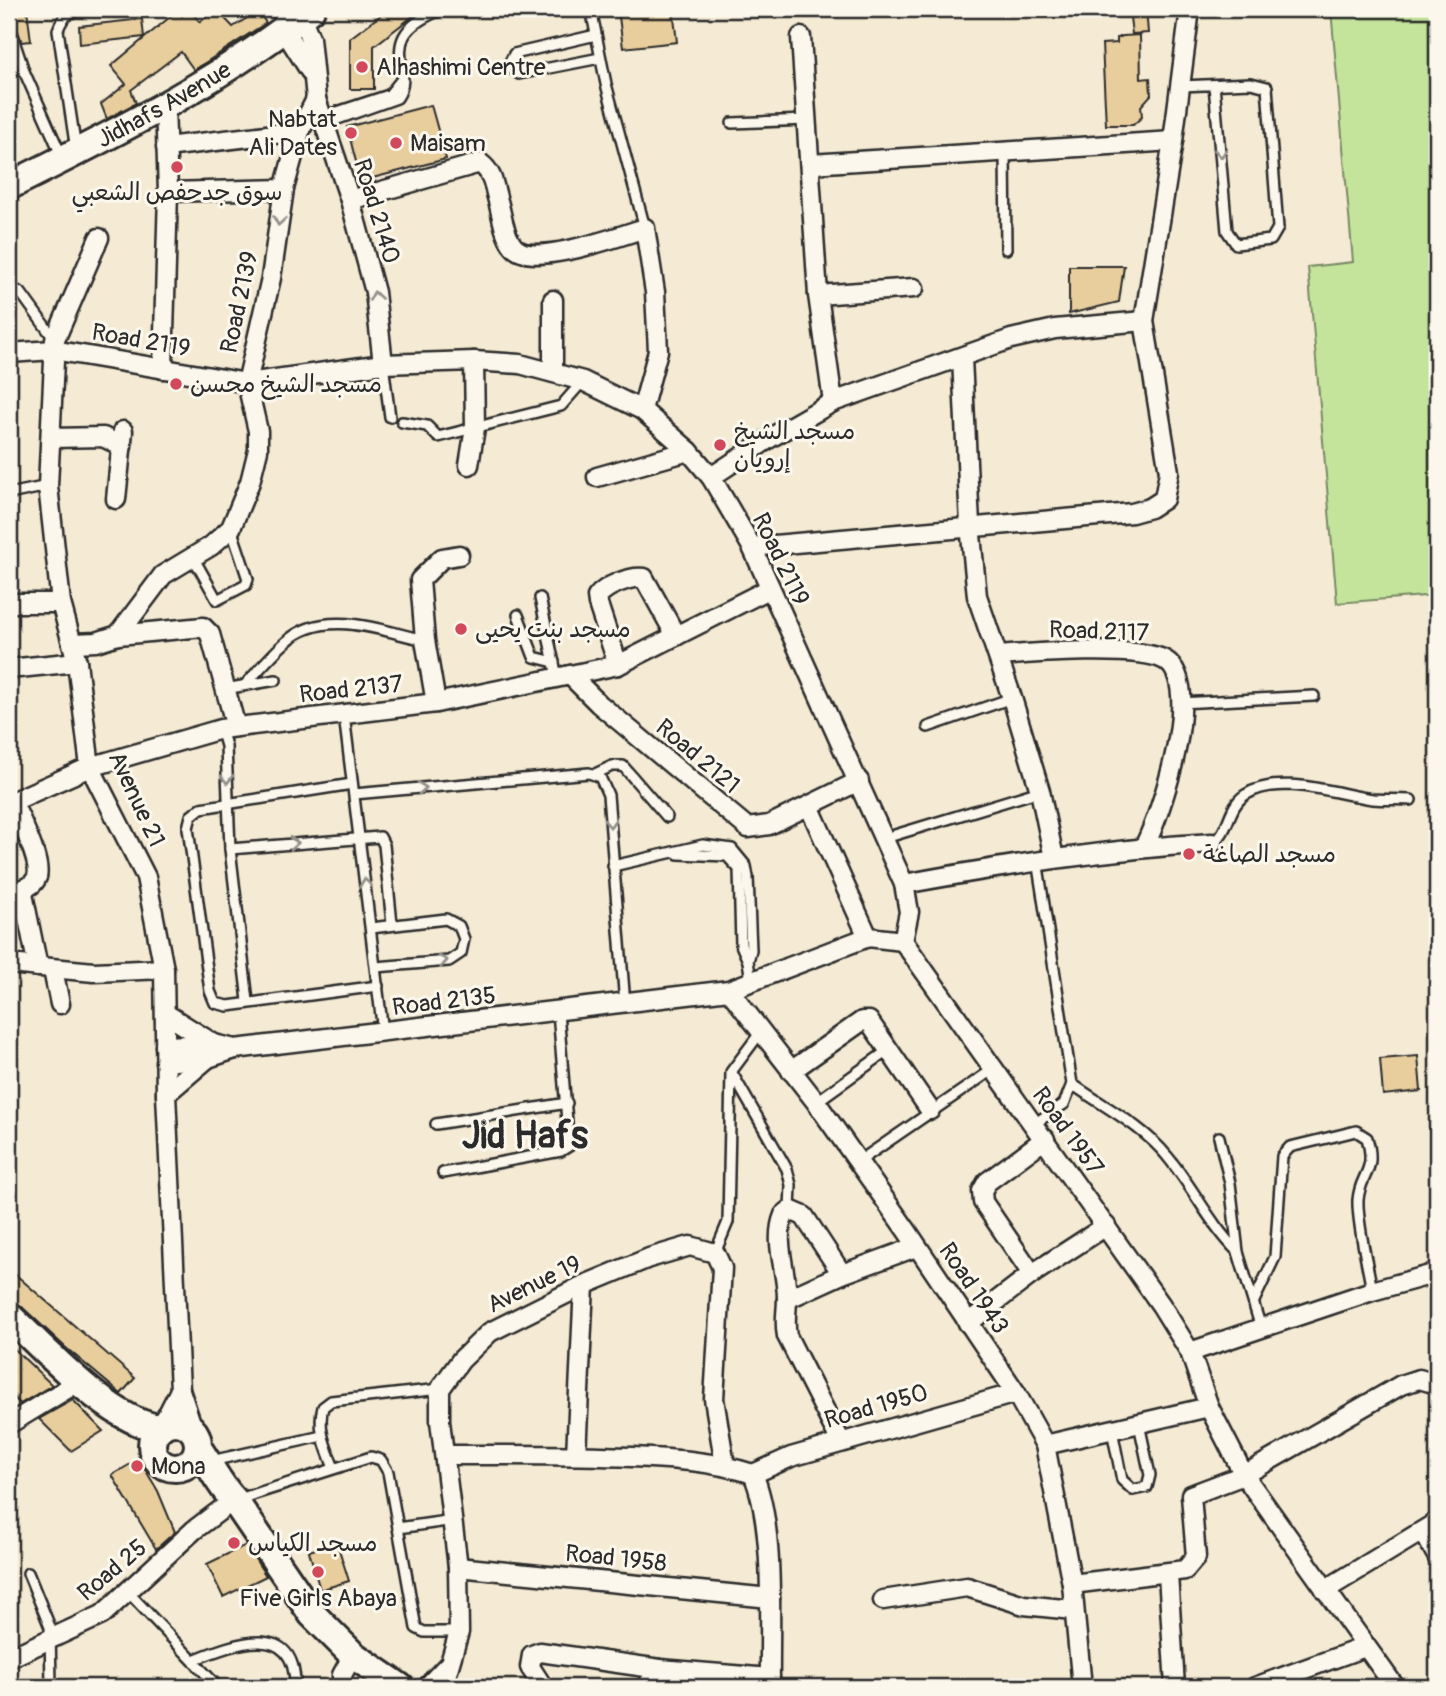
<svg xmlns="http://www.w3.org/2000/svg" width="1446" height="1696" viewBox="0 0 1446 1696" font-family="Pangolin,'Playpen Sans Arabic',sans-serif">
<rect width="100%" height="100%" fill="#f5ebd4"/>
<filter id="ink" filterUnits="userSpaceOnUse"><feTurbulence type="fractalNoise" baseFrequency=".0143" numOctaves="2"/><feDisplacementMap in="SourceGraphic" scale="14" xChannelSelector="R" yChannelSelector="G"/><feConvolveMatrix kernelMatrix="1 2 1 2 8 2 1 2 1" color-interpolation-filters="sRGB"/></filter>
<g filter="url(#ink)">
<polygon fill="#c4e49c" stroke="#788864" stroke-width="2" points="1331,9 1437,9 1437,595 1337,603 1308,267 1353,262"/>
<g fill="#e8ce9d" stroke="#2b2b2b" stroke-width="2">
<polygon points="9,9 27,9 31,41 22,42 15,23 9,19"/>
<polygon points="216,9 233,27 258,11 266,23 194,70 181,52 131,90 136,103 107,119 101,104 126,84 111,66 177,11 182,16 190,10 200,22"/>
<polygon points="389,9 422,9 374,46 374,89 350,89 350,38"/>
<polygon points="618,9 673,9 677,42 623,48"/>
<polygon points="1129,9 1146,9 1148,33 1132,34"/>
<polygon points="142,19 144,37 80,44 79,26"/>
<polygon points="1140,35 1141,79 1150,78 1151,95 1141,106 1142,117 1133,125 1106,125 1102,44 1117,43 1117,38 1123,36"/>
<polygon points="431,105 446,159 361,181 347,127"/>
<polygon points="1069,266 1124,266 1119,302 1069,314"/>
<polygon points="1418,1056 1421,1091 1383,1095 1380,1059"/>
<polygon points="9,1269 135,1378 121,1394 65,1347 20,1305 9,1299"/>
<polygon points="9,1344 52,1385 20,1404 9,1392"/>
<polygon points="73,1400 103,1431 71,1451 39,1419"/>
<polygon points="139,1459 158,1491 175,1532 156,1549 112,1475"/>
<polygon points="337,1543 349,1581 320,1590 309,1551"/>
<polygon points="246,1545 266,1576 223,1597 207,1564"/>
</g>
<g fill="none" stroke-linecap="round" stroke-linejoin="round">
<g stroke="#2b2b2b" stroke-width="14">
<g id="lane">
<polyline points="273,9 288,24"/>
<polyline points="591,9 606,84 645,228"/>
<polyline points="9,26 24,71 62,157"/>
<polyline points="596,35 514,54 508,66 519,74 600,58"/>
<polyline points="1181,86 1251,83 1267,87 1278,228 1271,240 1236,244 1227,231 1214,85"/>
<polyline points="322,117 389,95 401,80"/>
<polyline points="732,123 807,120"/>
<path d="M324,124L397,98C418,68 370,37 443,9"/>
<path d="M76,150L58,30C63,14 72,10 88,9"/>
<polyline points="1005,152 1006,249"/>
<polyline points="9,287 21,293 55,340"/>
<polyline points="383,364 390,417"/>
<polyline points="402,422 427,426 438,437 561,406 583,381"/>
<polyline points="9,494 48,486"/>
<polyline points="193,557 217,600 246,585 248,579 231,528"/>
<polyline points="540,598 557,677"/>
<polyline points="518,615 534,657 554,662"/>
<path d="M245,685C258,671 271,655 286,642C324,607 381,631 425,640"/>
<polyline points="225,689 276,680"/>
<polyline points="1180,703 1314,696"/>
<polyline points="344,715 383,1032"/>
<polyline points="928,727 1012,698"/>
<polyline points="221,729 226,746 230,849 248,1001"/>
<polyline points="595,774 612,766 623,766 667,817"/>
<polyline points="352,784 201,808 191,816 188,828 210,991 215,1003 228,1006 378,986"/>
<polyline points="354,794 589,773 600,777 608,795 625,1004"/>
<polyline points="885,838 1040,791"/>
<path d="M1212,843C1230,833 1227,807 1245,795C1279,773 1336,794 1373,799C1385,800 1399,799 1411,800"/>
<polyline points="230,849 380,837 384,845 392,924"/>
<polyline points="678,854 727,856 739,869 741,945 748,961 751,981"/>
<polyline points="613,866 703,845 732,849 746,866 748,877 751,950 748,961"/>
<polyline points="371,928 446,919 459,926 464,939 461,953 449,961 376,967"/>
<polyline points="732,1073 787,1169 791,1185 790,1210"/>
<path d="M1072,1084C1103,1106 1143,1126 1167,1156C1193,1187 1209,1223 1238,1252"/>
<polyline points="816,1102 890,1049"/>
<polyline points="436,1124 567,1103"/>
<polyline points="1034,1124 1064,1104 1072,1084 1037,860"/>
<polyline points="1219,1137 1230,1183 1238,1252 1261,1328"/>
<polyline points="858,1162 992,1070"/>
<polyline points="443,1173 561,1151 569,1146 558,1012"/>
<polyline points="715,1253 728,1222 731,1072 760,1033"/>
<path d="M1254,1301L1275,1257L1282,1156L1290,1147L1356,1131L1367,1138C1377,1173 1360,1173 1358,1200C1357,1224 1368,1266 1372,1291"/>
<polyline points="1112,1430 1122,1480 1133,1490 1147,1487 1150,1475 1139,1424"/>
<polyline points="211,1461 322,1436"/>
<path d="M334,1468C326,1447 317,1429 323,1407L331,1401L440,1389"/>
<polyline points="236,1500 371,1457 381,1460 388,1472 416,1628 424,1632 459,1632"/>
<polyline points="398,1528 454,1520"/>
<polyline points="1419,1533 1437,1565"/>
<polyline points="28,1573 50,1627 51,1687"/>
<polyline points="129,1593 218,1687"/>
<path d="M193,1660C231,1645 296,1618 295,1687"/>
</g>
</g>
<g stroke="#2b2b2b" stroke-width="23">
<g id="street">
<polyline points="301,16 310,38 316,99 350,200 375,292 383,364"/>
<polyline points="284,30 310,71"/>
<polyline points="801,37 818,295 833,402"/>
<polyline points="166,147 300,131 316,99"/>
<polyline points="810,164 1173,141"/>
<polyline points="168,192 284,189"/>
<path d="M350,200L480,163C493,172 494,187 498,201C502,215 504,236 514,247C531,268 620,236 645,228L655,292L658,351L642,410"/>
<polyline points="99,238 55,340 48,486 61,603 77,662 90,767 146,877 164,969 166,1094 180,1390 194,1432"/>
<polyline points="818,295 914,288"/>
<polyline points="9,353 53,350 247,383 383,364 474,361 520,364 583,381 642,410 689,451 711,477 752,547 904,884 909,912 903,941"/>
<polyline points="962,358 970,525 977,596 1012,698 1040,791 1054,858"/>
<polyline points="163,369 168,192 165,105"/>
<polyline points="553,372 553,300"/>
<polyline points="51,438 103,437 122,446"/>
<polyline points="469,465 475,428 474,361"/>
<polyline points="597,477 689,451"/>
<polyline points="711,477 770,438 833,402 1011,339 1055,329 1144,321"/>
<polyline points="116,499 123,431"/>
<polyline points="752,547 1132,513 1150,508 1164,499 1169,472 1144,321 1173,141 1190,9"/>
<polyline points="9,603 61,603"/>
<polyline points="118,635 203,627 210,634 236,727"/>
<polyline points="74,643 96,642 118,635 163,575 211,546 231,528 250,482 258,450 258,431 247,383 271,278 284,189 300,131"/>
<path d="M1000,656C1033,653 1139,645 1165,660C1205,684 1161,814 1144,847"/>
<path d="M618,665L598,604L597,597C605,586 630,576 644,578L676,636"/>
<polyline points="9,669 77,662"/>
<polyline points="570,675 599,704 748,828 769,825 859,781"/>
<polyline points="436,703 425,640 420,580 442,558 459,555"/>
<polyline points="9,803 90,767 221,729 436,703 618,665 769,589"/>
<polyline points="810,808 868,937"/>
<path d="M904,884C1007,865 1108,849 1212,843"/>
<polyline points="22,889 38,967"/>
<path d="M9,894C18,891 33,888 37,877C42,861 19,817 12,801"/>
<polyline points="903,941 1161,1305 1190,1352 1209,1407 1244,1475 1395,1687"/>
<polyline points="9,964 94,972 164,969"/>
<polyline points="53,970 60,1004"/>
<polyline points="729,990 816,1102 907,1231 1016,1393 1045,1445 1072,1584 1082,1687"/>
<polyline points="166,1014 214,1044"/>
<polyline points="165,1046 214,1044 235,1049 729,990 868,937 903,941"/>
<polyline points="165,1062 208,1058 235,1049"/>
<polyline points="791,1071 862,1021 869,1021 930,1110"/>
<polyline points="166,1094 208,1058"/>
<polyline points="1032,1274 983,1202 982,1191 987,1182 1045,1139"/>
<polyline points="787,1299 842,1274 916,1247"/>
<polyline points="968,1323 1032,1274 1106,1226"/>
<polyline points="1190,1352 1372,1291 1437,1273"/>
<polyline points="9,1424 80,1381"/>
<polyline points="161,1427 180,1390"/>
<path d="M841,1442L787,1336C784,1321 787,1312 787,1298C787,1271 773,1241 784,1215L790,1210L804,1216L842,1274"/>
<polyline points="1045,1445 1209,1407"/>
<path d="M445,1455C508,1455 570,1454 632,1457C674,1459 713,1461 753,1474"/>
<polyline points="576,1455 584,1285"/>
<polyline points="753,1474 791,1457 1016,1393"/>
<path d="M753,1474C776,1527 769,1628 770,1687"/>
<polyline points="458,1567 770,1598"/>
<polyline points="1168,1574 1175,1687"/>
<polyline points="1072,1584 1185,1570 1196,1557 1191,1495 1244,1475 1401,1385 1419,1379 1437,1384"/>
<polyline points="1325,1590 1437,1522"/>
<polyline points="883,1600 967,1587 1024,1605 1073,1610"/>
<polyline points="9,1658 102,1615 194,1530 234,1500"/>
<polyline points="342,1687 342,1675 353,1655"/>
<polyline points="427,1687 447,1666"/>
<polyline points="443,1687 459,1632 458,1567 440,1421 440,1389 461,1360 490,1332 584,1285 649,1258 690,1246 715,1253 722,1268 714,1399 725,1465"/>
<polyline points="543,1687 530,1667 532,1655 540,1652 660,1669 770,1678"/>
<polyline points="646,1687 660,1669"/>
<polyline points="1255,1687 1365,1647"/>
</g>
</g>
<g stroke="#2b2b2b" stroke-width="32">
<g id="secondary">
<path id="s1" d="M9,186C112,135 220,81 311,9"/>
<path d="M9,1316C45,1349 111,1423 160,1428"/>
<circle cx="175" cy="1445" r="23"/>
<path d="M198,1448C211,1466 219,1485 234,1500L312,1614L353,1655L400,1687"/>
</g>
</g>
<use href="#lane" stroke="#fbf7ec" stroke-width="9"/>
<use href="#street" stroke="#fbf7ec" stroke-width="18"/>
<use href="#secondary" stroke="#fbf7ec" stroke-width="26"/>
</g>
<defs><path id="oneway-chevron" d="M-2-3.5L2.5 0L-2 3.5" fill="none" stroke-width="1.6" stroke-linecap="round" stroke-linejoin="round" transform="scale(1.75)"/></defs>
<g stroke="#93918c">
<use href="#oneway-chevron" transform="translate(1221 153) rotate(85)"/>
<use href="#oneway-chevron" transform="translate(279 221) rotate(99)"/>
<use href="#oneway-chevron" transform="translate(375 296) rotate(-99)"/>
<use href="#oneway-chevron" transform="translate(227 779) rotate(89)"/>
<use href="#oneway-chevron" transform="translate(422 788) rotate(-5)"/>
<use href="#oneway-chevron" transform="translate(610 823) rotate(86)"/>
<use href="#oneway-chevron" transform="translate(294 843) rotate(-5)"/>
<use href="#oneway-chevron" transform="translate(365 883) rotate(-98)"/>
<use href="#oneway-chevron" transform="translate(443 961) rotate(-10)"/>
</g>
</g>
<g fill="#d1495b" stroke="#fbf7ec" stroke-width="2.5">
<circle cx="362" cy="67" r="7"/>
<circle cx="351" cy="133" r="7"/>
<circle cx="396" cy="143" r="7"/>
<circle cx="177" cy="167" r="7"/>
<circle cx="176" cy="384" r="7"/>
<circle cx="720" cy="445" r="7"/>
<circle cx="461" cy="629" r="7"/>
<circle cx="1189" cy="854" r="7"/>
<circle cx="137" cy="1466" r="7"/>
<circle cx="234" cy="1543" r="7"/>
<circle cx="318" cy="1572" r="7"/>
</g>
<g text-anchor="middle" stroke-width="6" stroke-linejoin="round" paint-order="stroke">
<g font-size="24" fill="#2b2b2b" stroke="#fbf7ec" text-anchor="start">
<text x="376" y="75">Alhashimi Centre</text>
<text x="337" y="127" text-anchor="end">Nabtat<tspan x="337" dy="28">Ali Dates</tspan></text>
<text x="410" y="151">Maisam</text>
<text x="177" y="200" text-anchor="middle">سوق جدحفص الشعبي</text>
<text x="190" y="392">مسجد الشيخ محسن</text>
<text x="734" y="439">مسجد الشيخ<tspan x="734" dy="28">إرويان</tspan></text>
<text x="475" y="637">مسجد بنت يحيى</text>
<text x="1203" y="862">مسجد الصاغة</text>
<text x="151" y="1474">Mona</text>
<text x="248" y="1551">مسجد الكياس</text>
<text x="318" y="1606" text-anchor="middle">Five Girls Abaya</text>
</g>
<g font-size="24" fill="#2b2b2b" stroke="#fbf7ec">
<text dy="8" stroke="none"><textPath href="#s1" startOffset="175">Jidhafs Avenue</textPath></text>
<text transform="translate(377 211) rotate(73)" y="8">Road 2140</text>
<text transform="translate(239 302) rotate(-78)" y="8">Road 2139</text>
<text transform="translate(141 340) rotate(10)" y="8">Road 2119</text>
<text transform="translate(781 559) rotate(64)" y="8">Road 2119</text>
<text transform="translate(1099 631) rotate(2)" y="8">Road 2117</text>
<text transform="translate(351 689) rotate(-6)" y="8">Road 2137</text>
<text transform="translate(698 756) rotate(40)" y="8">Road 2121</text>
<text transform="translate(137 799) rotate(65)" y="8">Avenue 21</text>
<text transform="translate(444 1001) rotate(-7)" y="8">Road 2135</text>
<text transform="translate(1068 1131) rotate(54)" y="8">Road 1957</text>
<text transform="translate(534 1284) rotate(-26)" y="8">Avenue 19</text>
<text transform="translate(974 1288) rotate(56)" y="8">Road 1943</text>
<text transform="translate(876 1406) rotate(-16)" y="8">Road 1950</text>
<text transform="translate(616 1558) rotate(6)" y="8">Road 1958</text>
<text transform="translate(112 1570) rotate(-40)" y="8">Road 25</text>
</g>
<g font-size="38" font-weight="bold" fill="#2b2b2b" stroke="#fbf7ec">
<text x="525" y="1148">Jid Hafs</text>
</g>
</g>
<rect width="1446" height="1696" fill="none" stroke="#fbf7ec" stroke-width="35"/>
<rect x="18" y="18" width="1411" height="1661" fill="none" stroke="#2b2b2b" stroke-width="2.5" filter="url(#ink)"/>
</svg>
